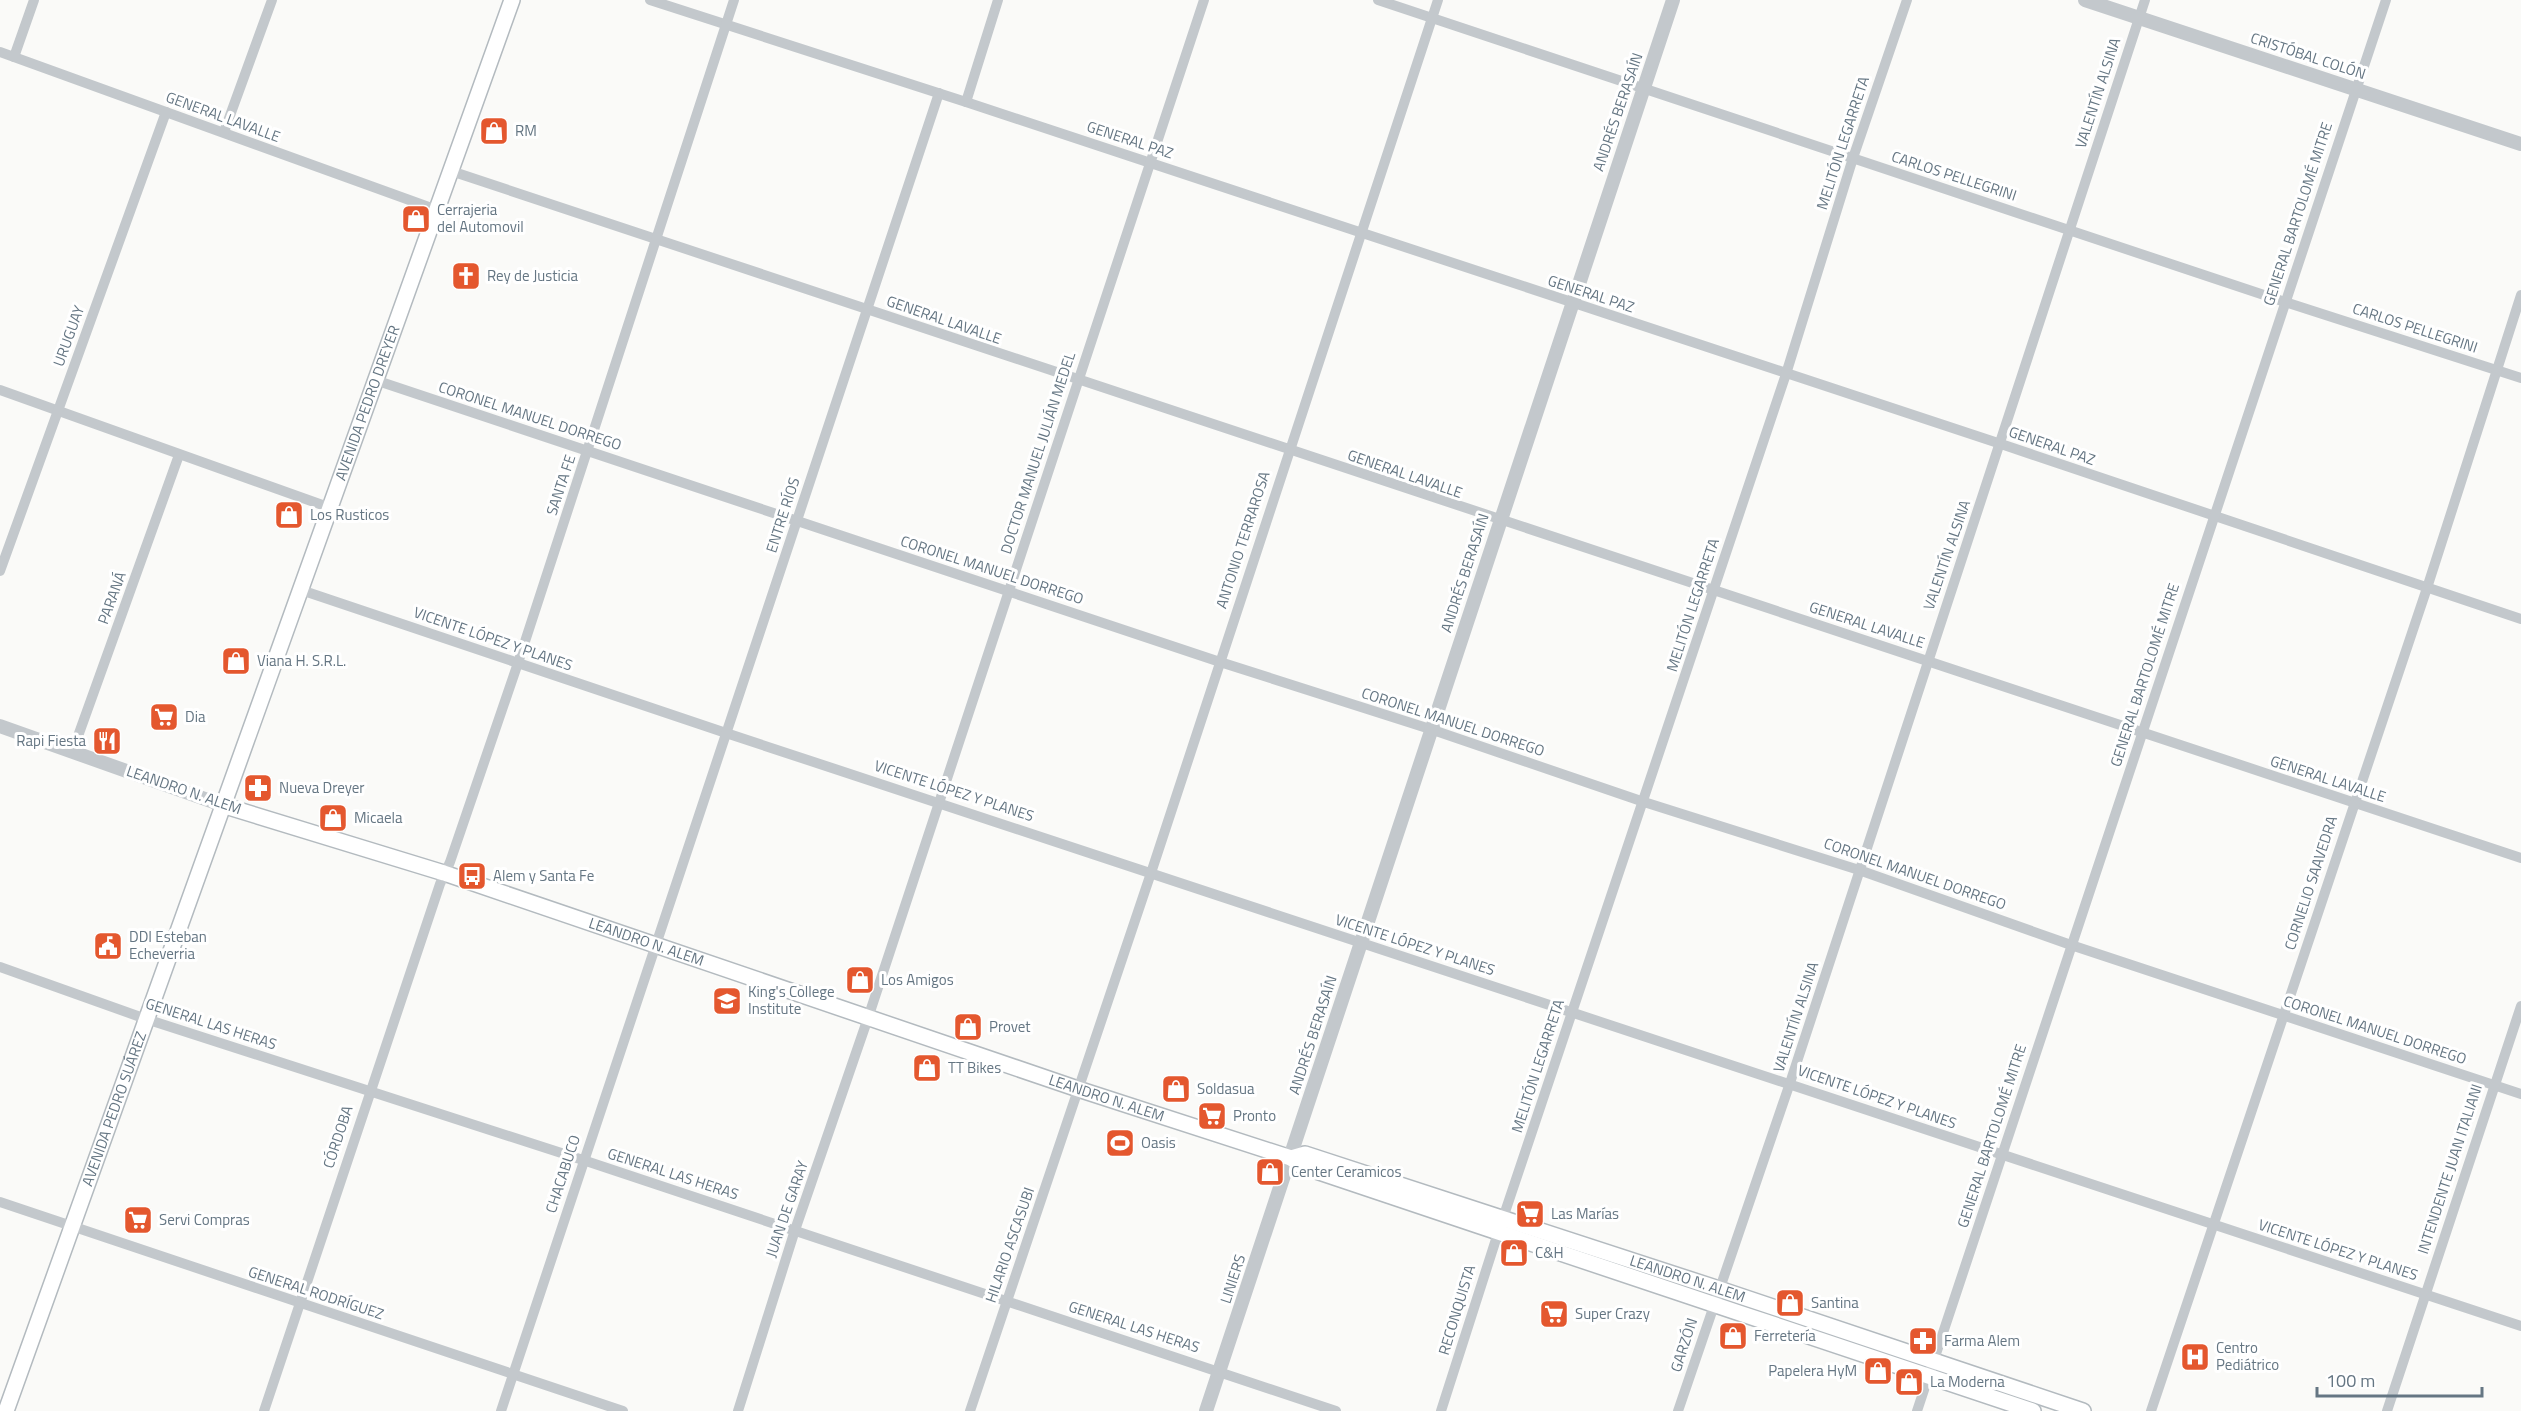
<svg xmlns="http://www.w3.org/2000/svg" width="2521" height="1411" viewBox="0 0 2521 1411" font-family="'Titillium Web',sans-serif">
<rect width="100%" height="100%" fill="#fafaf8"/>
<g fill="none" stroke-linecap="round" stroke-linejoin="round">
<g stroke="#b3babf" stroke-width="18">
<g id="secondary">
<path id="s1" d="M222,805L444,873L1078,1089L1291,1158L1301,1166C1545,1249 1789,1329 2033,1411"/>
<path id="s2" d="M1291,1158L1305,1154L1719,1289L2083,1411"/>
<path id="s3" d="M6,1411L512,0"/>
</g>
</g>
<g stroke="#c3c8cc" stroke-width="10">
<polyline points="650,0 966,102 2001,444 2521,619"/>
<polyline points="1378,0 2285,302 2521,378"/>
<polyline points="0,52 437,210"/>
<polyline points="14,57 34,0"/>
<polyline points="966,102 998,0"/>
<polyline points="224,132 272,0"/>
<polyline points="451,171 2521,858"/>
<polyline points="375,380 1220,662 1430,729 1644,802 1859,870 2071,945 2521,1094"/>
<polyline points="0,390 328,507"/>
<polyline points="0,571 166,112"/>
<polyline points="301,590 726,733 2521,1326"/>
<polyline points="73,750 179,455"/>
<polyline points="0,967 146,1019 583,1160 1336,1411"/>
<polyline points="0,1202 623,1411"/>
<polyline points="264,1411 440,884 450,862 518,663 734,0"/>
<polyline points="501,1411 939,93"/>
<polyline points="738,1411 795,1230 868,1018 1204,0"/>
<polyline points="970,1411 1151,873 1438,0"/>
<polyline points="1441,1411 1498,1233 1786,374 1853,158 1907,0"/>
<polyline points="1678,1411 1790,1083 2145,0"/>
<polyline points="1917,1411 2386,0"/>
<polyline points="2151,1411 2427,588 2521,295"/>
<polyline points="2387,1411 2521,1006"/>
</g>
<g stroke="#c3c8cc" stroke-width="14">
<polyline points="2085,0 2521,144"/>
<polyline points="0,726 222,805"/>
<polyline points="1206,1411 1673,0"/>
</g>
<use href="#secondary" stroke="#fff" stroke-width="15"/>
</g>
<defs>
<g id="shop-square" transform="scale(1.5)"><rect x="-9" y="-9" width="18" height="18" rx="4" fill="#e4572e" stroke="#fff"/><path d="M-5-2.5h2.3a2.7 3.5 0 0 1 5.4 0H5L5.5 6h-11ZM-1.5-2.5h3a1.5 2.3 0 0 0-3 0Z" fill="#fff"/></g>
<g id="church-square" transform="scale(1.5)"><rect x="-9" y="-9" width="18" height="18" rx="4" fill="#e4572e" stroke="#fff"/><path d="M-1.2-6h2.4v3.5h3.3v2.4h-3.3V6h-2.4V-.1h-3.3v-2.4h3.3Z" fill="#fff"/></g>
<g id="supermarket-square" transform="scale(1.5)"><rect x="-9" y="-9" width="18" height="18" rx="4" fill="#e4572e" stroke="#fff"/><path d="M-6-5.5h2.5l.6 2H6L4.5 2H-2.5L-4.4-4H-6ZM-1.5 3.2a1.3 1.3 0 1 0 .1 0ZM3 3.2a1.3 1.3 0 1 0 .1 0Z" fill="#fff"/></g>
<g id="restaurant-square" transform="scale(1.5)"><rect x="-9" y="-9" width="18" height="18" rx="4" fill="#e4572e" stroke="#fff"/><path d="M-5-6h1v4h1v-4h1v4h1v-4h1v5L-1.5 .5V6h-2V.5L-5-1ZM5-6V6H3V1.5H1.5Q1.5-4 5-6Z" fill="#fff"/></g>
<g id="pharmacy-square" transform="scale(1.5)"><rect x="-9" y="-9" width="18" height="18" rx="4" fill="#e4572e" stroke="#fff"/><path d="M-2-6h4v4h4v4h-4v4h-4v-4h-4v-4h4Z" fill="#fff"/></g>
<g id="bus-square" transform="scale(1.5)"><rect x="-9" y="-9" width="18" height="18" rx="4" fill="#e4572e" stroke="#fff"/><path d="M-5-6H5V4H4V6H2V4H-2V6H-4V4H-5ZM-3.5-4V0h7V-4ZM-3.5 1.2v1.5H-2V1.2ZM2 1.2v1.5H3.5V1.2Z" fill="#fff"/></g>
<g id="civic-square" transform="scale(1.5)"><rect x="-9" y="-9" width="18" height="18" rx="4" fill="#e4572e" stroke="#fff"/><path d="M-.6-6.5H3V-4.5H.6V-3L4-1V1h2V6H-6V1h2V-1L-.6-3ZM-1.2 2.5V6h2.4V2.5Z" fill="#fff"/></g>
<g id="school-square" transform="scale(1.5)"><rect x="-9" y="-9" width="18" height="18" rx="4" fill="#e4572e" stroke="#fff"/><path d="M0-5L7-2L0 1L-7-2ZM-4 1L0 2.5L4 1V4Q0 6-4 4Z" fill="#fff"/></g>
<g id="stadium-square" transform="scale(1.5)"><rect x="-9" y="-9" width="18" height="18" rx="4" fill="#e4572e" stroke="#fff"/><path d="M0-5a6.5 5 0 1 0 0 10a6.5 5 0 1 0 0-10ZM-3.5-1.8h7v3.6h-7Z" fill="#fff"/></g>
<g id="hospital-square" transform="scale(1.5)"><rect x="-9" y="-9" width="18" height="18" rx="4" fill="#e4572e" stroke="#fff"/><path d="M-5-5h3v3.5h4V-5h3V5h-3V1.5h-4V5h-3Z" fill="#fff"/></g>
</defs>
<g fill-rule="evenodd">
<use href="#shop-square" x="494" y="131"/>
<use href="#shop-square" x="416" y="219"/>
<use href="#church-square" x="466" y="276"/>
<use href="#shop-square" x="289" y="515"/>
<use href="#shop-square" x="236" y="661"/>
<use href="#supermarket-square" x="164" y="717"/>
<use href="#restaurant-square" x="107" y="741"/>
<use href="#pharmacy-square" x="258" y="788"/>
<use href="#shop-square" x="333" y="818"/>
<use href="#bus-square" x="472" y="876"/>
<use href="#civic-square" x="108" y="946"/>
<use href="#shop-square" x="860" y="980"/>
<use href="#school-square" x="727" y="1001"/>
<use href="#shop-square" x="968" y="1027"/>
<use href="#shop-square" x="927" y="1068"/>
<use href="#shop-square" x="1176" y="1089"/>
<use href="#supermarket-square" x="1212" y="1116"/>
<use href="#stadium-square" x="1120" y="1143"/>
<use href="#shop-square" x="1270" y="1172"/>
<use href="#supermarket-square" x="1530" y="1214"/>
<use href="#supermarket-square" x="138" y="1220"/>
<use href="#shop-square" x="1514" y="1253"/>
<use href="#shop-square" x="1790" y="1303"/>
<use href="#supermarket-square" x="1554" y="1314"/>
<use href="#shop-square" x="1733" y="1336"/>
<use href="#pharmacy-square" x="1923" y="1341"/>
<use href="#hospital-square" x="2195" y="1357"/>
<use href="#shop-square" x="1878" y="1371"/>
<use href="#shop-square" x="1909" y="1382"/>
</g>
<g text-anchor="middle" stroke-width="6" stroke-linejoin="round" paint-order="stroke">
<g font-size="15" fill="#657683" stroke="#fff">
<text transform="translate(2308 56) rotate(18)" y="5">CRISTÓBAL COLÓN</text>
<text transform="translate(2098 93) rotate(-72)" y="5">VALENTÍN ALSINA</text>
<text transform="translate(1618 112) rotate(-71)" y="5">ANDRÉS BERASAÍN</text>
<text transform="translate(223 117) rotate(20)" y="5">GENERAL LAVALLE</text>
<text transform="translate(1130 140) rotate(18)" y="5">GENERAL PAZ</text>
<text transform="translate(1843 143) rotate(-72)" y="5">MELITÓN LEGARRETA</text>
<text transform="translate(1954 176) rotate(18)" y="5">CARLOS PELLEGRINI</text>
<text transform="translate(2298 214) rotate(-72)" y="5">GENERAL BARTOLOMÉ MITRE</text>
<text transform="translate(1591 294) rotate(18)" y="5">GENERAL PAZ</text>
<text transform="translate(944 320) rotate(19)" y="5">GENERAL LAVALLE</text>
<text transform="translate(2415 328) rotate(18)" y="5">CARLOS PELLEGRINI</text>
<text transform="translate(69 336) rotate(-70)" y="5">URUGUAY</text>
<text dy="5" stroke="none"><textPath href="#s3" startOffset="1071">AVENIDA PEDRO DREYER</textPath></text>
<text transform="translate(530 416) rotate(18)" y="5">CORONEL MANUEL DORREGO</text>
<text transform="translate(2052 446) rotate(19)" y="5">GENERAL PAZ</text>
<text transform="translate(1038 453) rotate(-72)" y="5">DOCTOR MANUEL JULIÁN MEDEL</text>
<text transform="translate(1405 474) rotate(19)" y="5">GENERAL LAVALLE</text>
<text transform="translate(561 485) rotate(-72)" y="5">SANTA FE</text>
<text transform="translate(783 515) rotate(-72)" y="5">ENTRE RÍOS</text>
<text transform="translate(1243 540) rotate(-72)" y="5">ANTONIO TERRAROSA</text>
<text transform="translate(1947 555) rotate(-71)" y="5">VALENTÍN ALSINA</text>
<text transform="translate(992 570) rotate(18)" y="5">CORONEL MANUEL DORREGO</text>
<text transform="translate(1465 573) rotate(-72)" y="5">ANDRÉS BERASAÍN</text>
<text transform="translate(112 598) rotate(-70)" y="5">PARANÁ</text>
<text transform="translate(1693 605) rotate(-72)" y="5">MELITÓN LEGARRETA</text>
<text transform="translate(1867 625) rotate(18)" y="5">GENERAL LAVALLE</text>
<text transform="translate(493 639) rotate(19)" y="5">VICENTE LÓPEZ Y PLANES</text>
<text transform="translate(2145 675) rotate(-72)" y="5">GENERAL BARTOLOMÉ MITRE</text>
<text transform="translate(1453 722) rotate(18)" y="5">CORONEL MANUEL DORREGO</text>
<text transform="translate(2328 779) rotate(18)" y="5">GENERAL LAVALLE</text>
<text transform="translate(184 790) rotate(19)" y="5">LEANDRO N. ALEM</text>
<text transform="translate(954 791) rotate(18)" y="5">VICENTE LÓPEZ Y PLANES</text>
<text transform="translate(1915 874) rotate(19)" y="5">CORONEL MANUEL DORREGO</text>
<text transform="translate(2311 883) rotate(-72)" y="5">CORNELIO SAAVEDRA</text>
<text dy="5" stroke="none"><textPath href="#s1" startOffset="446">LEANDRO N. ALEM</textPath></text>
<text transform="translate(1415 945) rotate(18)" y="5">VICENTE LÓPEZ Y PLANES</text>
<text transform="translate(1796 1017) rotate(-72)" y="5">VALENTÍN ALSINA</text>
<text transform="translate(211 1024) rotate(18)" y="5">GENERAL LAS HERAS</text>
<text transform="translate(2375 1030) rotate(18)" y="5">CORONEL MANUEL DORREGO</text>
<text transform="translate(1313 1035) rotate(-72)" y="5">ANDRÉS BERASAÍN</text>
<text transform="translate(1538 1066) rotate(-72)" y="5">MELITÓN LEGARRETA</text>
<text transform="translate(1877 1097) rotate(19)" y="5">VICENTE LÓPEZ Y PLANES</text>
<text dy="5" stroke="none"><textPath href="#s1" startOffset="932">LEANDRO N. ALEM</textPath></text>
<text dy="5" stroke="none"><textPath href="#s3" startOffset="321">AVENIDA PEDRO SUÁREZ</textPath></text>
<text transform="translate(1992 1136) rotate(-72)" y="5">GENERAL BARTOLOMÉ MITRE</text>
<text transform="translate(338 1137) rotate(-72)" y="5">CÓRDOBA</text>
<text transform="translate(2450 1169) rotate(-72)" y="5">INTENDENTE JUAN ITALIANI</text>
<text transform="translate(563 1174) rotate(-72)" y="5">CHACABUCO</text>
<text transform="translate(673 1174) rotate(18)" y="5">GENERAL LAS HERAS</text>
<text transform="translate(787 1209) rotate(-71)" y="5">JUAN DE GARAY</text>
<text transform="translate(1010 1245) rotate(-71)" y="5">HILARIO ASCASUBI</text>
<text transform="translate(2338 1250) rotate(18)" y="5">VICENTE LÓPEZ Y PLANES</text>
<text transform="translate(1233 1279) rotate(-72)" y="5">LINIERS</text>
<text dy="5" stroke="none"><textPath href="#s2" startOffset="417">LEANDRO N. ALEM</textPath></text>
<text transform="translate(316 1293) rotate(18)" y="5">GENERAL RODRÍGUEZ</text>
<text transform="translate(1457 1310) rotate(-73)" y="5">RECONQUISTA</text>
<text transform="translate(1134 1327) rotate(18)" y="5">GENERAL LAS HERAS</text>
<text transform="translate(1684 1345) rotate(-72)" y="5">GARZÓN</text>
</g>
<g font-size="15" fill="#657683" stroke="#fff" text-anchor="start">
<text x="515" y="136">RM</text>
<text x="437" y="215">Cerrajeria<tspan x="437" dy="17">del Automovil</tspan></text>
<text x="487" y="281">Rey de Justicia</text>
<text x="310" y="520">Los Rusticos</text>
<text x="257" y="666">Viana H. S.R.L.</text>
<text x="185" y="722">Dia</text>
<text x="86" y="746" text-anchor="end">Rapi Fiesta</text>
<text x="279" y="793">Nueva Dreyer</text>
<text x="354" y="823">Micaela</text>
<text x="493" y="881">Alem y Santa Fe</text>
<text x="129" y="942">DDI Esteban<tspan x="129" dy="17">Echeverria</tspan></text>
<text x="881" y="985">Los Amigos</text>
<text x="748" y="997">King's College<tspan x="748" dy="17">Institute</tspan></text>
<text x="989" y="1032">Provet</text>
<text x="948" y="1073">TT Bikes</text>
<text x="1197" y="1094">Soldasua</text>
<text x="1233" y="1121">Pronto</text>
<text x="1141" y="1148">Oasis</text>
<text x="1291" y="1177">Center Ceramicos</text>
<text x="1551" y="1219">Las Marías</text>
<text x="159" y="1225">Servi Compras</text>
<text x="1535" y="1258">C&amp;H</text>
<text x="1811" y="1308">Santina</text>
<text x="1575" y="1319">Super Crazy</text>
<text x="1754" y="1341">Ferretería</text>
<text x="1944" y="1346">Farma Alem</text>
<text x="2216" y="1353">Centro<tspan x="2216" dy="17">Pediátrico</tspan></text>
<text x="1857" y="1376" text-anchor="end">Papelera HyM</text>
<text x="1930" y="1387">La Moderna</text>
</g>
</g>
<path d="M2317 1387v9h165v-9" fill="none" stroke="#657683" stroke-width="3"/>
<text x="2326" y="1387" font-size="18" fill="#657683" stroke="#ffffff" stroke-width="4.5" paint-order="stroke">100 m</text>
</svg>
